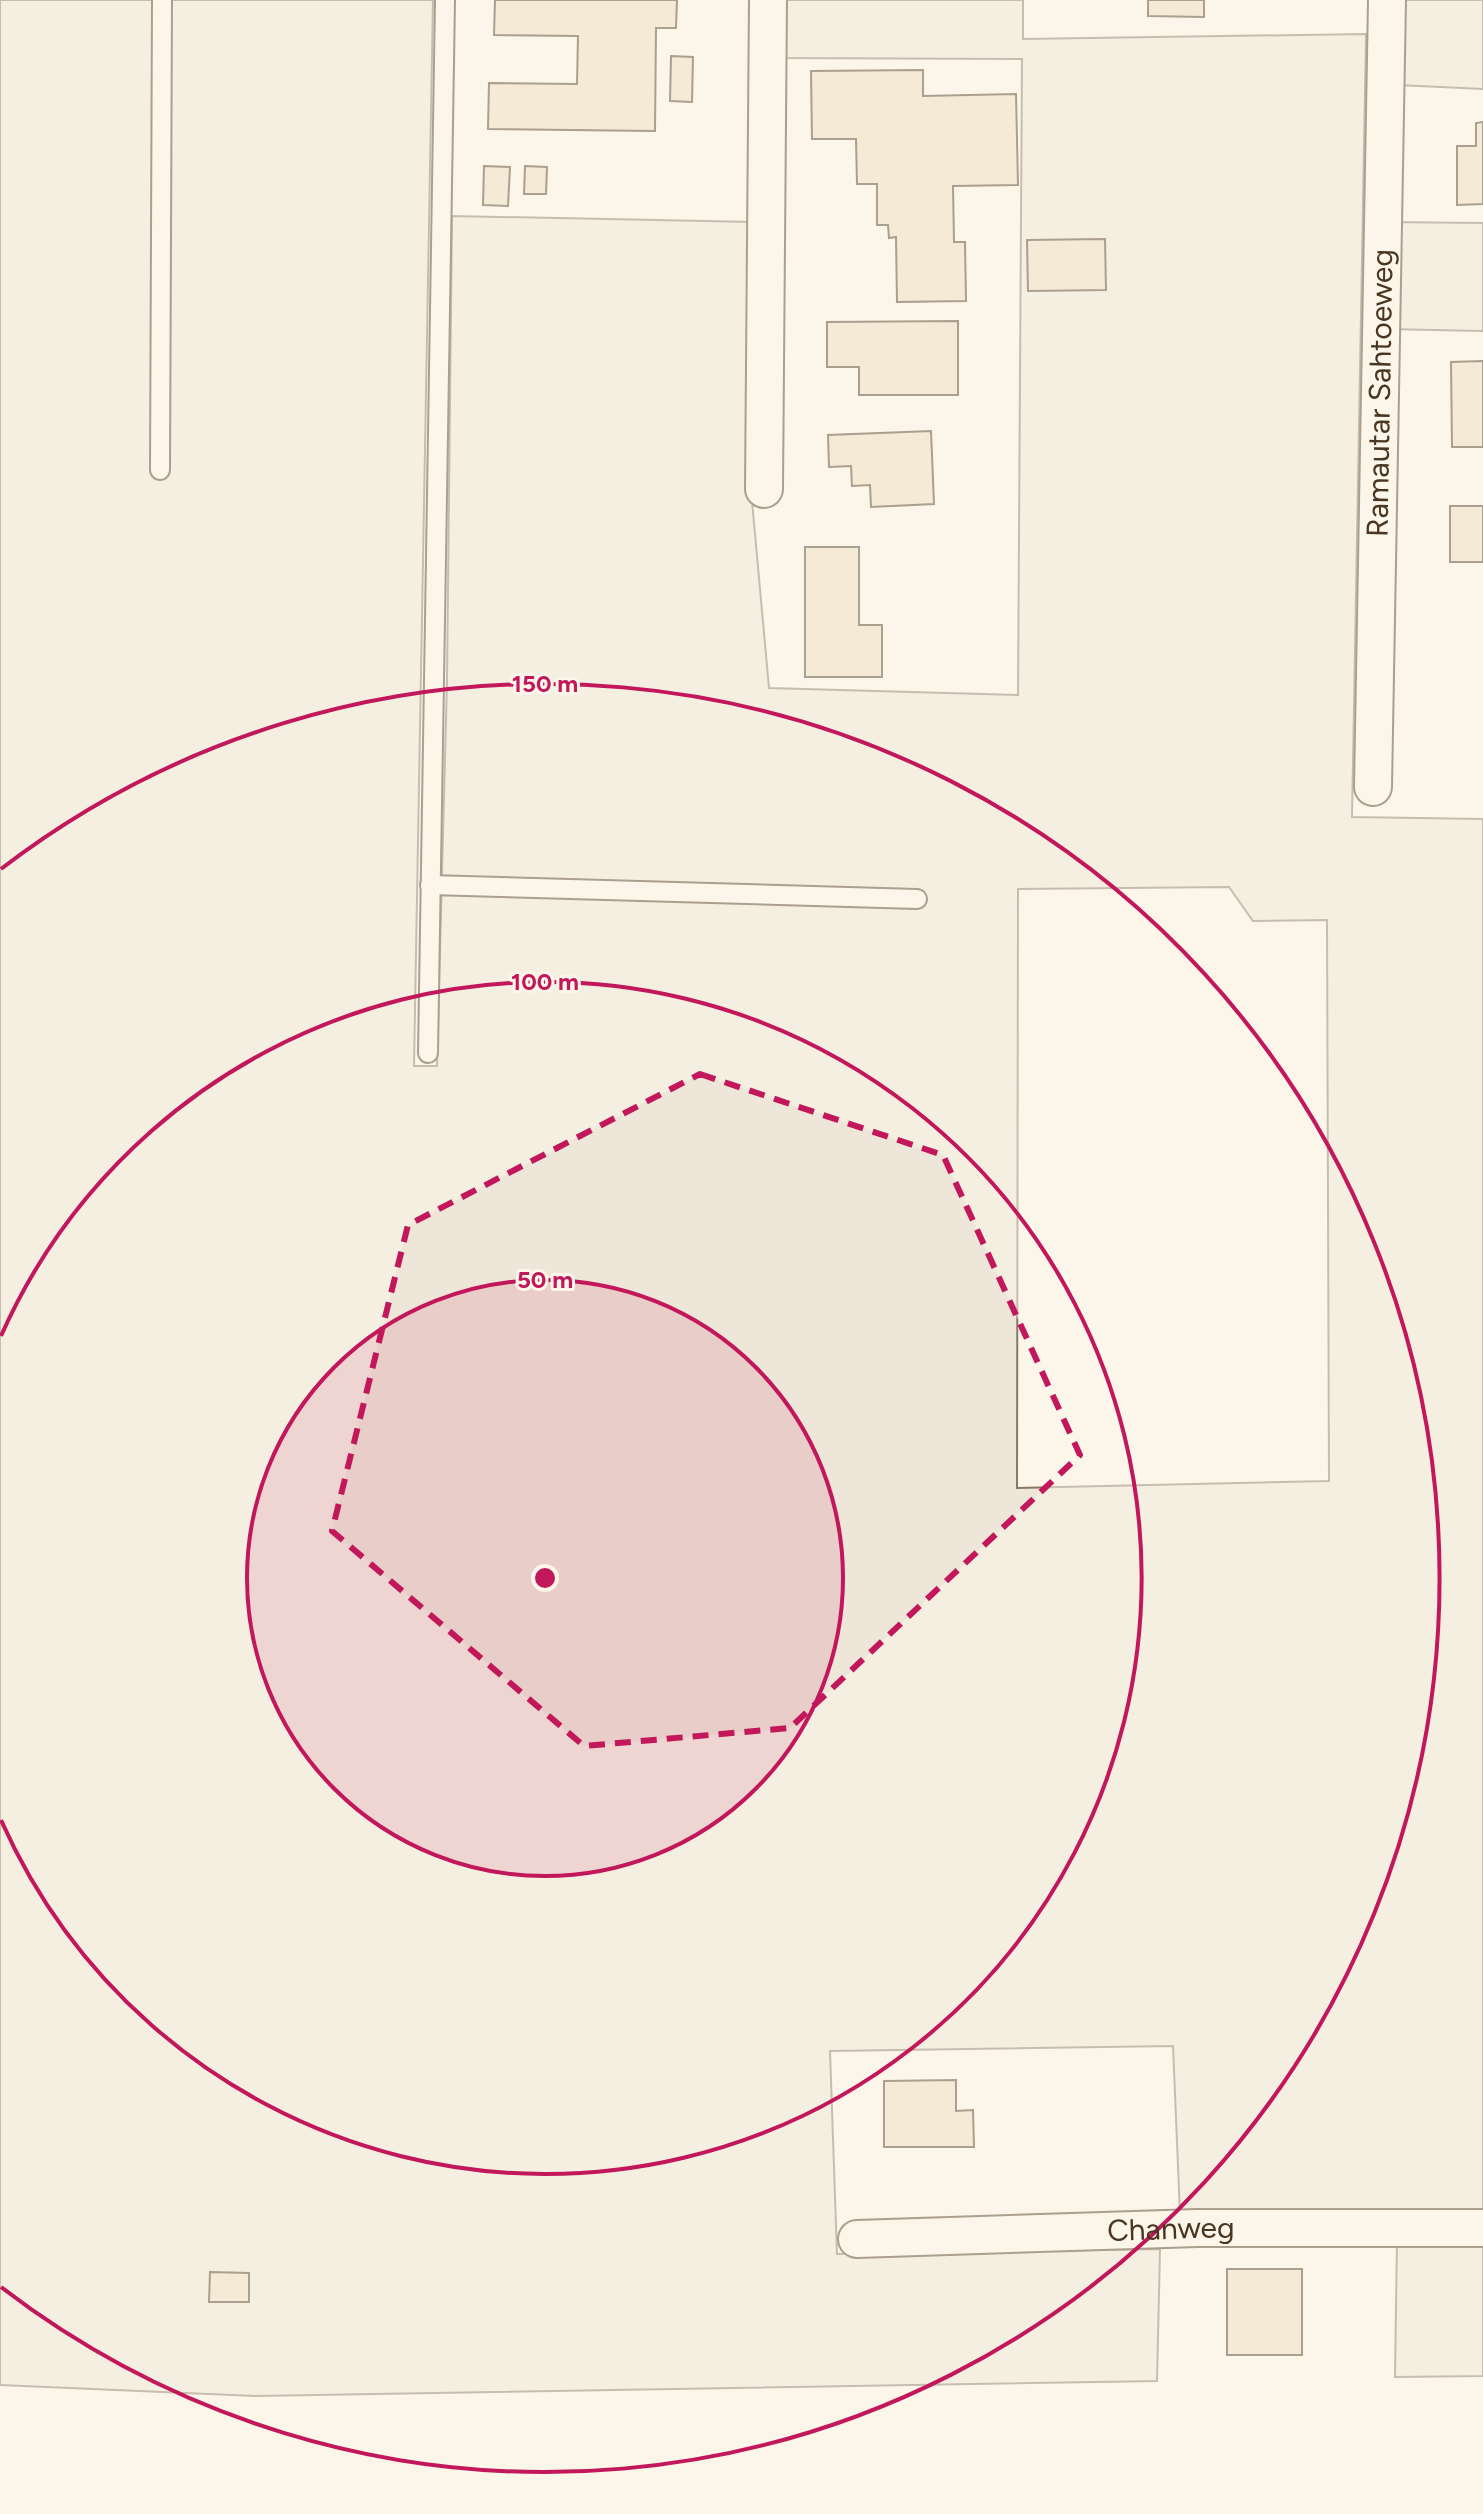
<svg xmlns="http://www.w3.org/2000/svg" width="1483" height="2514" viewBox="0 0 1483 2514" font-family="Figtree,sans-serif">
<rect width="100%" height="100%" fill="#fbf6e9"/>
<g fill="#ede6d9" stroke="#887966" stroke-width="2" fill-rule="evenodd">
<path d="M0,0H433L414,1066H437L447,681L452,216L754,222L751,490L769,688L1018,695L1022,59L782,58V0H1023V39L1366,34L1352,817L1483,819V2214H1180L1173,2046L830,2051L837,2254L1160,2249L1157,2381L255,2396L0,2385ZM1229,887L1253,921L1327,920L1329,1481L1017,1488L1018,889Z"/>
<polygon points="1401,0 1483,0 1483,89 1398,85"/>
<polygon points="1387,222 1483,223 1483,331 1386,329"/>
<polygon points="1397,2241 1483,2242 1483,2376 1395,2377"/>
</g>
<g fill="#ecdcbc" stroke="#4a3520" stroke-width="2">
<polygon points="495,0 677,0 676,28 656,28 655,131 488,129 489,83 577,84 578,36 494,35"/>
<polygon points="1148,0 1204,0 1204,17 1148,16"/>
<polygon points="671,56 693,57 692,102 670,101"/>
<polygon points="923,70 923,96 1016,94 1018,185 953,186 954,242 965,242 966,301 897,302 896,237 889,238 888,225 877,225 877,184 857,184 856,139 812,139 811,71"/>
<polygon points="1483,122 1483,204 1457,205 1457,146 1476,146 1476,123"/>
<polygon points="484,166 510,167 508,206 483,205"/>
<polygon points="525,166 547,167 546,194 524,194"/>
<polygon points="1105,239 1106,290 1028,291 1027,240"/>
<polygon points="958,321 958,395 859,395 859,367 827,367 827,322"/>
<polygon points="1483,361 1483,447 1452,447 1451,362"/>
<polygon points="931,431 934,504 871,507 870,485 852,486 851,466 829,467 828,435"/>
<rect x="1450" y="506" width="33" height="56"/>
<polygon points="805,547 859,547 859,625 882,625 882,677 805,677"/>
<polygon points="956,2080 956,2111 973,2110 974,2147 884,2147 884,2081"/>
<rect x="1227" y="2269" width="75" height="86"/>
<polygon points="210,2272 249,2273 249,2302 209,2302"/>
</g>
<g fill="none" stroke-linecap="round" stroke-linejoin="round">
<g stroke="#4a3520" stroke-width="22">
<g id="service">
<polyline points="160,470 162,0"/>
<polyline points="430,885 917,899"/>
<polyline points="428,1053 445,0"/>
</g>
</g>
<g stroke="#4a3520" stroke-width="40">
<g id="minor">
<polyline points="764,489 768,0"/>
<path id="s1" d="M1373,787L1387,0"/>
<path id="s2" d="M857,2239L1197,2228H1483"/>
</g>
</g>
<use href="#service" stroke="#fbf6e9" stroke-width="18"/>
<use href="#minor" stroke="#fbf6e9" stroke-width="36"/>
</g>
<path d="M0 0H1483V2514H0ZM700,1074L943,1155L1080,1455L790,1728L584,1746L332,1531L408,1225Z" fill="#fbf6e9" fill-opacity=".55" fill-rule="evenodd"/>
<path fill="none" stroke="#c2185b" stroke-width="6" stroke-dasharray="16 10" stroke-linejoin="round" d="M700,1074L943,1155L1080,1455L790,1728L584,1746L332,1531L408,1225Z"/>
<circle cx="545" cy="1578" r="298" fill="#c2185b" fill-opacity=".12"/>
<g fill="none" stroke="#c2185b" stroke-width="4">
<circle cx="545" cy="1578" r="298"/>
<path d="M1 1336A596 596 0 1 1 1 1820"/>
<path d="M1 869A894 894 0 1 1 1 2287"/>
</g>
<g text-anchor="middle" stroke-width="6" stroke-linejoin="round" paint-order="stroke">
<g font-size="30" fill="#4a3520" stroke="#fbf6e9">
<text dy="10" stroke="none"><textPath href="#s1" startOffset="394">Ramautar Sahtoeweg</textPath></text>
<text dy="10" stroke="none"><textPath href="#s2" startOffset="314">Chanweg</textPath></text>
</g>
</g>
<circle cx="545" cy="1578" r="12" fill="#c2185b" stroke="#fbf6e9" stroke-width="4"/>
<g font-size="24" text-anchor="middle" font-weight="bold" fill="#c2185b" stroke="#fbf6e9" stroke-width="6" stroke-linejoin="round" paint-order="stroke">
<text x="545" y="692">150 m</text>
<text x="545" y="990">100 m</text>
<text x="545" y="1288">50 m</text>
</g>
</svg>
